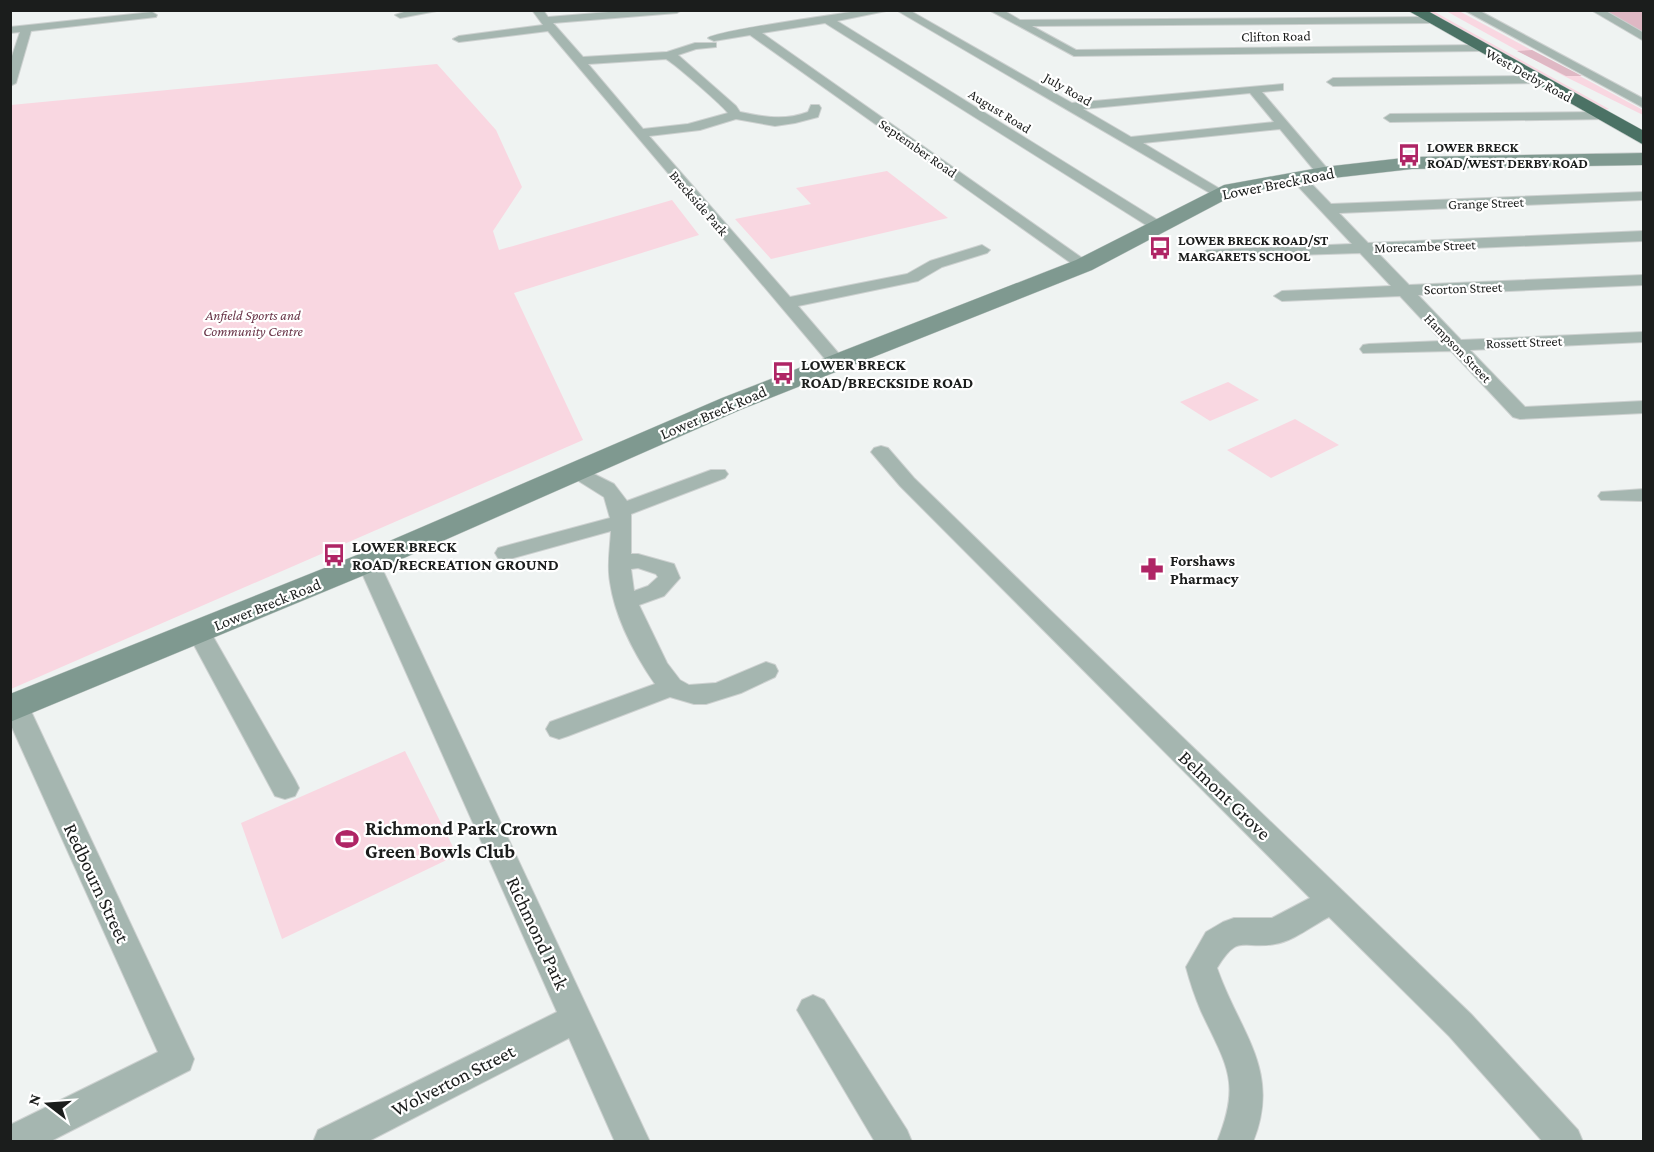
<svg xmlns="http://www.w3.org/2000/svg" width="1654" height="1152" viewBox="0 0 1654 1152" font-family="'Crimson Pro',serif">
<rect width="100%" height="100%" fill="#eff3f2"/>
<g fill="#f9d7e1">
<polygon points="1422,11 1433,11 1609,109 1604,110"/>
<polygon points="1446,11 1459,11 1643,110 1643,115 1562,75"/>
<polygon points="437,64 496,130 522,187 493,231 499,250 672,200 699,235 514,293 583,440 11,689 11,105"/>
<polygon points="887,171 948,218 771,259 735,219 811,204 796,188"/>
<polygon points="1228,382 1259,400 1210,421 1180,402"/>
<polygon points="1295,419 1339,445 1271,478 1227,450"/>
<polygon points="405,751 457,855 282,939 241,823"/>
</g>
<g fill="#dfb8c4">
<polygon points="1606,11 1643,11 1643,33"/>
<polygon points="1532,50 1582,76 1566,76 1517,51"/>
</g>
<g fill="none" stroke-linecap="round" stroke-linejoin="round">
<g stroke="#cdd1d0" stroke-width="2">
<g id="street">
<polygon points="410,10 442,10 400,18 395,15"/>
<path d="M532,10H543L548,17L633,10H682L677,13L553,23L583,57L667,52L695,43H716V47L696,49L678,55L736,106L740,112C764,117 784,121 808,112L811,105H819L821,108L818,117L795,123L775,126L736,119L700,130L649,136L790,297L907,274L930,261L982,245L990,250L987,253L942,267L918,281L798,306L846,362L843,366H831L548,31L459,42L453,39L459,36L543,25ZM666,59C674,63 722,105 728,113L688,124L643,129L588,64Z"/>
<path d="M864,10H891L837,21L1164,224L1167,227L1164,230H1154L825,23L762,33L1092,265L1084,270L1078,268L750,35L714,41L708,38C719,30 841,14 864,10Z"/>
<path d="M896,10H909L1072,103L1283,84V90L1262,92L1331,173L1324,177L1319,176L1280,129L1143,143L1227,193L1220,197L1215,196ZM1250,93L1274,122L1131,137L1083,109Z"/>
<polygon points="989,10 1003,10 1020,20 1429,17 1434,20 1429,23 1032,26 1076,50 1479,45 1485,48 1479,51 1074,56"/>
<polygon points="1464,10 1478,10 1644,99 1644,108"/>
<polygon points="1591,10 1604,10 1644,33 1644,41"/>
<polygon points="152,12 157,15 156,17 31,31 16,83 10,86 10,62 20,32 10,33 10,27"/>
<polygon points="1538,76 1542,77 1542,83 1333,86 1327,82 1333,78"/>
<polygon points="1603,112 1609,116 1607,119 1390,122 1384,118 1390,114"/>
<polygon points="1298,174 1303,175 1331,204 1644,192 1644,200 1339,213 1368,243 1644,231 1644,241 1377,252 1409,285 1644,275 1644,285 1418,295 1461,340 1644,332 1644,342 1470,350 1525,407 1644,401 1644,413 1520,419 1513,417 1451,351 1363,353 1360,349 1363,345 1369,344 1442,341 1400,296 1282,301 1274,296 1282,291 1391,286 1360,253 1201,258 1199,255 1207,250 1352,244 1293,181 1291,178"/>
<path d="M881,446L888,448L914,478L1050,610L1471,1014L1578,1130L1583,1142H1543L1449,1036L1329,917C1313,925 1294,941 1275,944C1242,950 1239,932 1217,968C1239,1032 1282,1070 1253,1142H1217C1242,1081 1226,1065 1201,1011C1195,997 1190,982 1186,967L1206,932L1223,922L1234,918H1272L1310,898L900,486L871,452L874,448Z"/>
<path d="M576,465L614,484L627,501L711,470H725L728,474L725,478L631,514V554H638L674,564L680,578L664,596L639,605L667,663L680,680L689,685L716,683L766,662L775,665L778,671L775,677L741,693L706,704H694L670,697L568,736L559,739L550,736L546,729L550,722L655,684C635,655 615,617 610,582C607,565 610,548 611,531L506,560L498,558L495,553L498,548L610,518L604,497L569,475L566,471L569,467ZM638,568L656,574L658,577L648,586L634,591L631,569Z"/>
<polygon points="1644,489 1644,501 1601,500 1598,496 1601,492"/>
<polygon points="368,555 376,557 379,562 650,1142 615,1142 569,1038 367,1142 313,1142 318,1130 557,1012 357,562 360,557"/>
<polygon points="199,624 207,626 295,780 299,788 295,796 285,799 275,796 187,632 191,626"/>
<polygon points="16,698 25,700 29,707 194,1059 190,1070 49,1142 10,1142 10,1125 158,1052 10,723 10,699"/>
<polygon points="813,995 824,1000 907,1130 912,1142 875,1142 797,1010 802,1000"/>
</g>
</g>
<g stroke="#cdd1d0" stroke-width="1">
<polygon id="secondary" points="1644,153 1644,165 1412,169 1324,179 1236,194 1092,270 740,410 379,569 10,722 10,694 357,555 722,398 1076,260 1224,185 1324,167 1412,157"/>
</g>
<g stroke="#cdd1d0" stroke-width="1">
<polygon id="highway" points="1407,10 1426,10 1644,131 1644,145"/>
</g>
<use href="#street" fill="#a5b6b0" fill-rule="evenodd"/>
<use href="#secondary" fill="#7f9990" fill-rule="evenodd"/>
<use href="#highway" fill="#4b7265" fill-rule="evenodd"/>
</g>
<defs>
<g id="bus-bare" transform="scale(1.8)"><path d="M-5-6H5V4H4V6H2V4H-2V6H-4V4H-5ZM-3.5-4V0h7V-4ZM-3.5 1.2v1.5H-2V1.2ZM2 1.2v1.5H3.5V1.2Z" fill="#af2565" stroke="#fff" stroke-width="2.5" paint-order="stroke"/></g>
<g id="pharmacy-bare" transform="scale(1.8)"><path d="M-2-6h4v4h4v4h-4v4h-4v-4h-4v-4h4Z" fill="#af2565" stroke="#fff" stroke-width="2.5" paint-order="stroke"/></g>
<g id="stadium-bare" transform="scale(1.8)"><path d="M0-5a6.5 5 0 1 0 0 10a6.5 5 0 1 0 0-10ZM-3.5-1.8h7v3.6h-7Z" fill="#af2565" stroke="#fff" stroke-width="2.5" paint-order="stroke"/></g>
</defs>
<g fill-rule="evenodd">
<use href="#bus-bare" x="1409" y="155"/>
<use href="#bus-bare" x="1160" y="248"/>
<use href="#bus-bare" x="783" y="373"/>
<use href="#bus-bare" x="334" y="555"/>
<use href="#pharmacy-bare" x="1152" y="569"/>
<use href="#stadium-bare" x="347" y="839"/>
</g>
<g text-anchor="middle" stroke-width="4.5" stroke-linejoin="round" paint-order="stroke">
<g font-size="14" fill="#1b1d1c" stroke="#fff">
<text transform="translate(1276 36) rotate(-1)" y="5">Clifton Road</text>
<text transform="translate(1529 75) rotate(29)" y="5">West Derby Road</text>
<text transform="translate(1068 89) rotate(30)" y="5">July Road</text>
<text transform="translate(1000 111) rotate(32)" y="5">August Road</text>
<text transform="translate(918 148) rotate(35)" y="5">September Road</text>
<text transform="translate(699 203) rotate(49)" y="5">Breckside Park</text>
<text transform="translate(1486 203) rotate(-2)" y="5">Grange Street</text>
<text transform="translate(1425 246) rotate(-2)" y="5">Morecambe Street</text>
<text transform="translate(1463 288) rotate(-2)" y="5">Scorton Street</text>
<text transform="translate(1524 342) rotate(-2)" y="5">Rossett Street</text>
<text transform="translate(1458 348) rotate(46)" y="5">Hampson Street</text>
</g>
<g font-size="14" font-weight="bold" fill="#1b1d1c" stroke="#fff" text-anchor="start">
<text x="1427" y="152">LOWER BRECK<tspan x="1427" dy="16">ROAD/WEST DERBY ROAD</tspan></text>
<text x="1178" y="245">LOWER BRECK ROAD/ST<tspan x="1178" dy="16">MARGARETS SCHOOL</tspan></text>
</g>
<g font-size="14" font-style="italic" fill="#6a3649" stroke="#fff">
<text x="253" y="320">Anfield Sports and<tspan x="253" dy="16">Community Centre</tspan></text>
</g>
<g font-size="16" fill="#1b1d1c" stroke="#fff">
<text transform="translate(1278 183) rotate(-11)" y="6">Lower Breck Road</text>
<text transform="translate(713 412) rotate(-23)" y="6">Lower Breck Road</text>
<text transform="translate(267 604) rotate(-22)" y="6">Lower Breck Road</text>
</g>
<g font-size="16" font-weight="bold" fill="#1b1d1c" stroke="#fff" text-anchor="start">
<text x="801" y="370">LOWER BRECK<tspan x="801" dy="18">ROAD/BRECKSIDE ROAD</tspan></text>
<text x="352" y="552">LOWER BRECK<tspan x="352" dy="18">ROAD/RECREATION GROUND</tspan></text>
<text x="1170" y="566">Forshaws<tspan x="1170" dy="18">Pharmacy</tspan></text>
</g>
<g font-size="20" fill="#1b1d1c" stroke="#fff">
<text transform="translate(1225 795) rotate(44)" y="7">Belmont Grove</text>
<text transform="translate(97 883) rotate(65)" y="7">Redbourn Street</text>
<text transform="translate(538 933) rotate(65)" y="7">Richmond Park</text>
<text transform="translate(453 1080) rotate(-27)" y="7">Wolverton Street</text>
</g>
<g font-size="20" font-weight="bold" fill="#1b1d1c" stroke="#fff" text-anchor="start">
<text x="365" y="835">Richmond Park Crown<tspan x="365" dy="23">Green Bowls Club</tspan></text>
</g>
</g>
<rect width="1654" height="1152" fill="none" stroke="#1b1d1c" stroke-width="24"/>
<g transform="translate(48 1104) rotate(287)" stroke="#ffffff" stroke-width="4.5" paint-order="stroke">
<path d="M0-4.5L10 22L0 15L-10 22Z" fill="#1b1d1c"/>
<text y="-9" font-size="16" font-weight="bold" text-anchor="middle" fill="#1b1d1c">N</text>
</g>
</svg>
